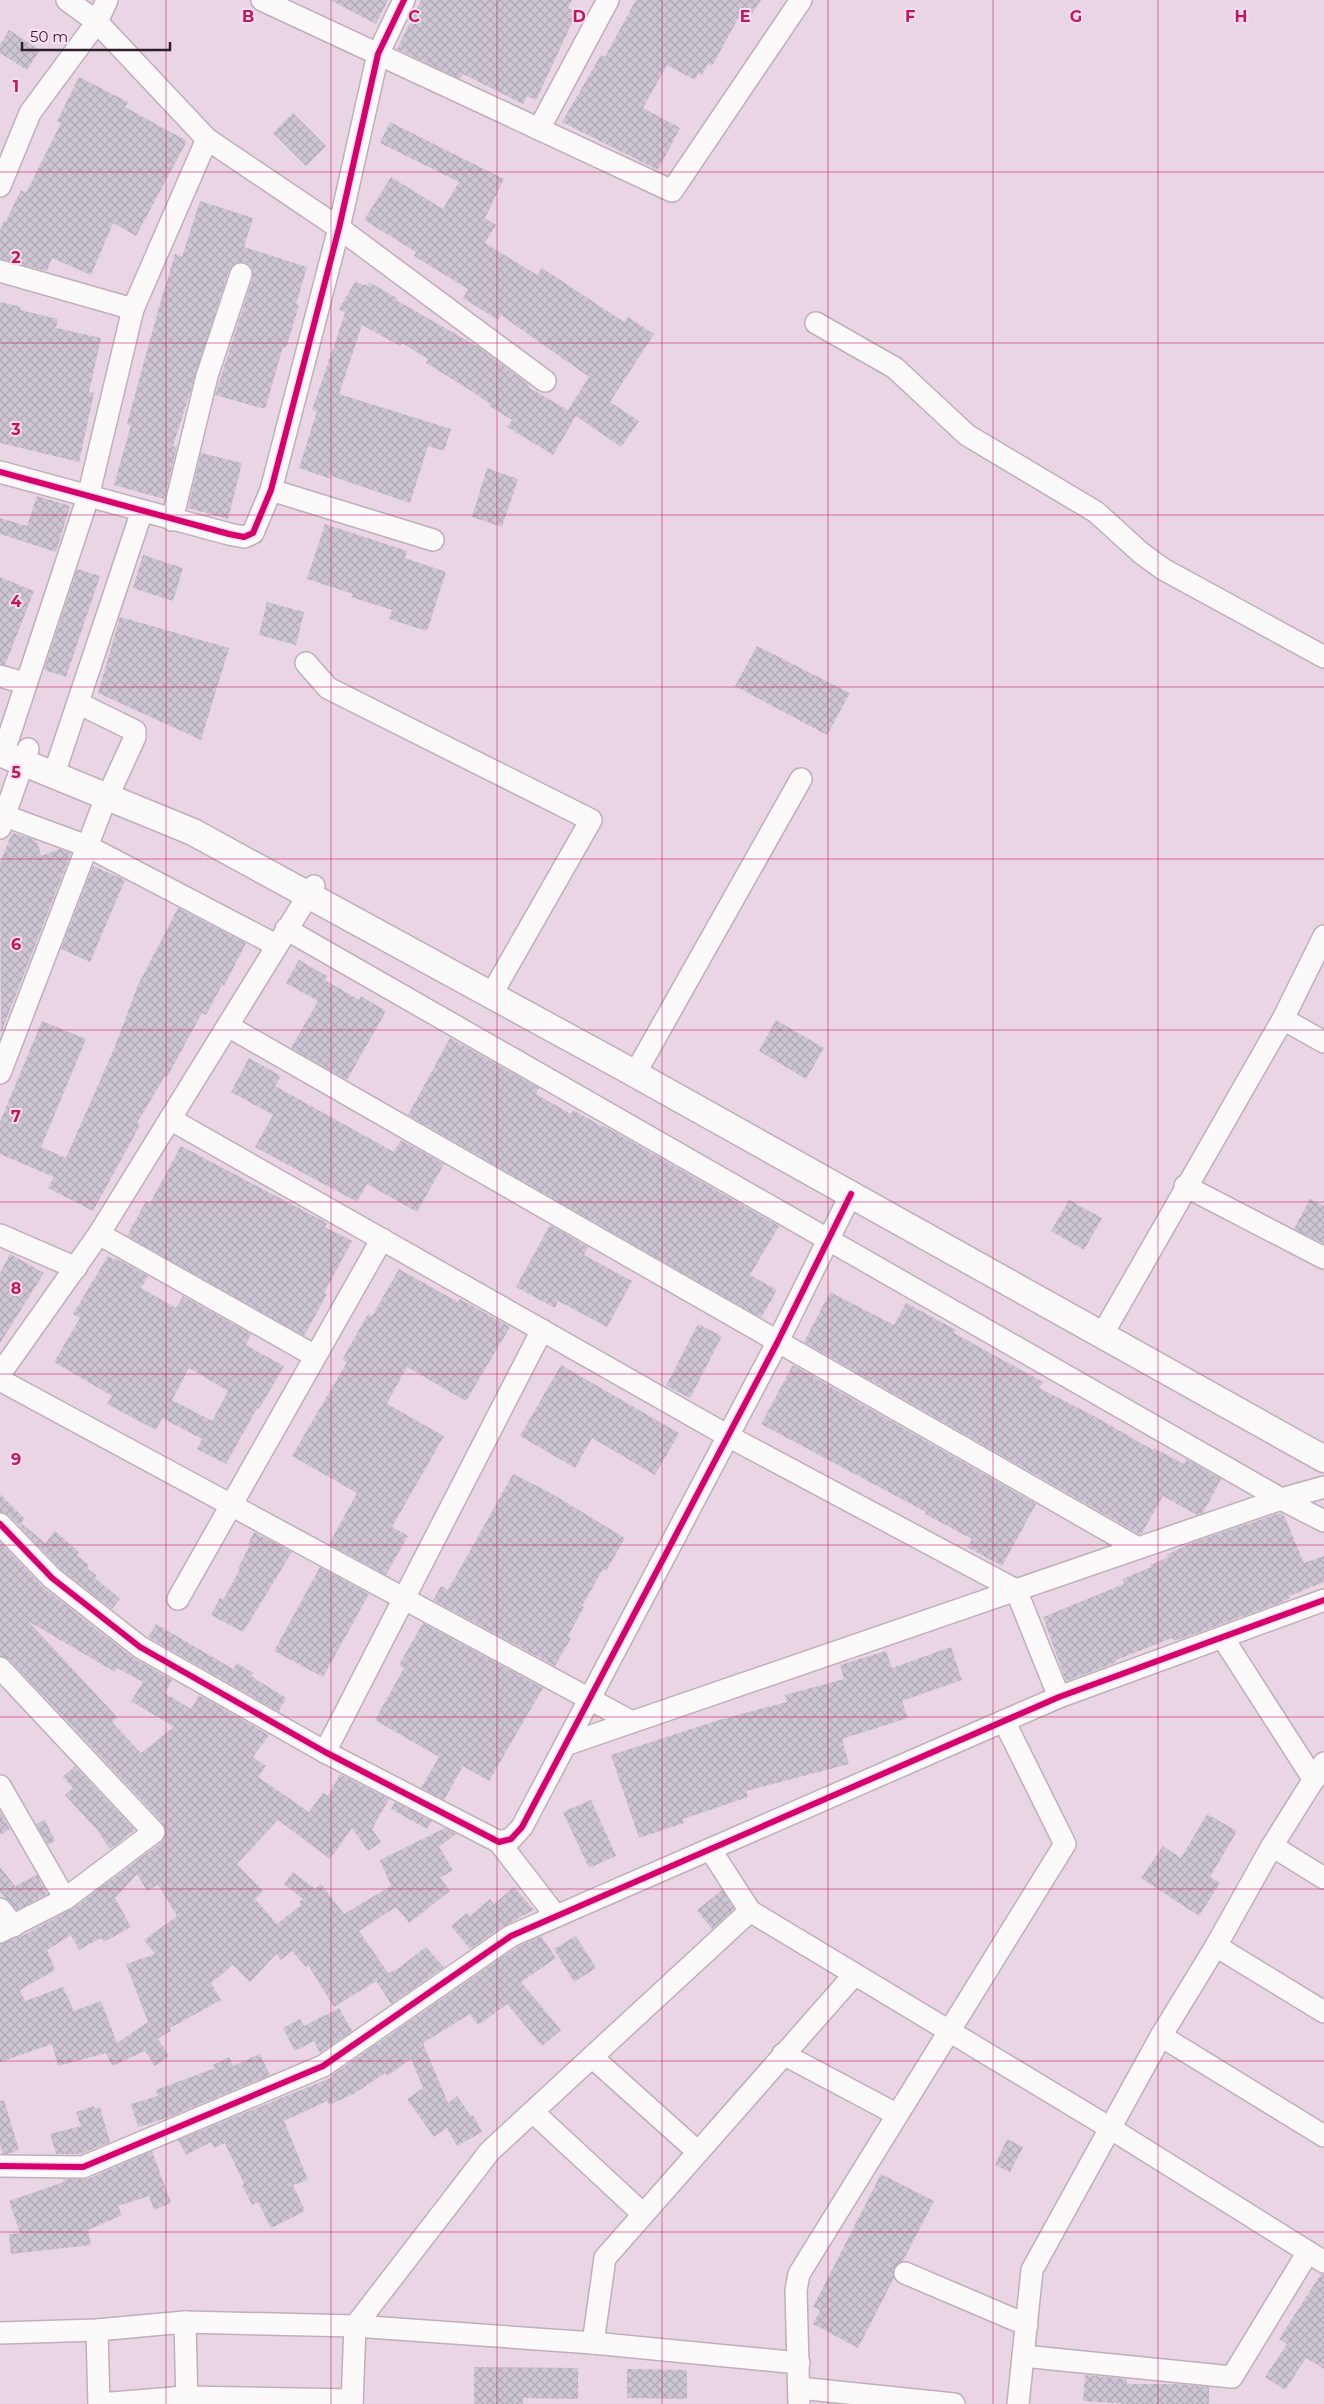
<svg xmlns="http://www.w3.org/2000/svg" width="1324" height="2404" viewBox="0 0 1324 2404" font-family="Montserrat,sans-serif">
<defs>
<pattern id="building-cross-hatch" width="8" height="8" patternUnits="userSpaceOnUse" patternTransform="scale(1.25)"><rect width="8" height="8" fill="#cdc5d3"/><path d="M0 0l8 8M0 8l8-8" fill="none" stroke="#b0a9b5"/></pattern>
</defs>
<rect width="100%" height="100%" fill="#ead5e4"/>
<g fill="url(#building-cross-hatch)" fill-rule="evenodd">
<polygon points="330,0 388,0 376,24"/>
<polygon points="421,0 572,0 568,8 577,12 536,100 527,96 523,104 463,74 460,79 397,49"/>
<polygon points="636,0 761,0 748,20 740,15 712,66 708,63 702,75 698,73 695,80 667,65 643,108 680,128 658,170 562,122 601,55 605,57"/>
<polygon points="9,30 40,50 27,70 0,53 0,45"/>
<polygon points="79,77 128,102 125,107 187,141 136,236 113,223 91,275 52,258 47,271 0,259 0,231 4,221 6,221 21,190 26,193 61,123 57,121"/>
<polygon points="293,113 326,146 306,166 273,133"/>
<polygon points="390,122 504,179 485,218 496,225 485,243 537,275 542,268 624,322 628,317 654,334 610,402 639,421 621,447 576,416 553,455 507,427 512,420 489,406 490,404 473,392 426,363 428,359 402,343 400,346 362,325 339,394 451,429 444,451 428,446 410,503 331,476 331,479 299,468 317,411 312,410 345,313 339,309 355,282 368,286 369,282 397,298 396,300 480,348 529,385 528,387 568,410 589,377 501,315 498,320 463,298 468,289 414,256 416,252 364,220 391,177 443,209 459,182 380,143"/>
<polygon points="200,201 253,218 244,247 307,267 296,304 299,305 286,348 283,347 265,409 215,395 253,277 251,266 245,262 238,262 229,270 173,446 177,447 164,499 114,485 131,425 127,424 159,307 175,254 182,257"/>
<polygon points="0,302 21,307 20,310 58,319 56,328 101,338 89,392 94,393 79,462 0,443"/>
<polygon points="201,453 242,463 228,519 188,508"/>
<polygon points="487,468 518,479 502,527 472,517"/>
<polygon points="37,496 70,506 56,552 0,534 0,518 27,526"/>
<polygon points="325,524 407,551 405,558 446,572 427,631 389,619 392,610 351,597 353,594 307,579"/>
<polygon points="143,555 183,568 173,601 133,588"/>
<polygon points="77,569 100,576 66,677 44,670"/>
<polygon points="0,577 34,591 5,665 0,664"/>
<polygon points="267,602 304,612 296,645 259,635"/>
<polygon points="120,617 229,648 201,740 98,693"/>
<polygon points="757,646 850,693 827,735 735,686"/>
<polygon points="12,833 33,839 38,844 41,856 60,849 71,853 1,1033 0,863"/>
<polygon points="93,866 125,880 90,962 61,949"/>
<polygon points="178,908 246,943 224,986 222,985 206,1015 202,1013 167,1077 165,1076 137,1123 140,1125 93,1211 48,1188 54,1177 0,1154 0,1122 42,1021 86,1039 41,1147 66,1158 114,1049 138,985"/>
<polygon points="299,960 327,976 325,980 359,1000 361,996 386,1011 347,1080 291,1048 318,1001 286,983"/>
<polygon points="776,1020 824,1048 806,1079 759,1051"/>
<polygon points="450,1038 539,1088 536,1094 571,1114 573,1110 603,1127 604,1126 779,1226 750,1275 777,1290 761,1318 408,1115"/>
<polygon points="249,1058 281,1076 275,1086 394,1152 401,1140 444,1164 417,1212 367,1184 357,1202 255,1147 273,1115 231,1092"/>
<polygon points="181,1146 327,1223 325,1227 352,1241 324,1293 327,1294 304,1336 127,1236 146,1201 150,1203"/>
<polygon points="1310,1199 1324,1206 1324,1244 1294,1229"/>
<polygon points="1069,1200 1102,1218 1084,1250 1051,1231"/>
<polygon points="550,1225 588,1247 584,1255 632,1281 607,1327 558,1301 555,1308 516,1287"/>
<polygon points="10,1254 44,1273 0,1343 0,1273"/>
<path d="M108,1256L114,1260L115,1258L148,1276L141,1288L176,1308L183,1296L251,1334L246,1345L284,1366L259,1409L257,1408L226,1464L197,1449L202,1439L162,1418L156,1430L107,1404L112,1396L54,1362L80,1318L73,1314ZM189,1368L228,1391L212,1421L172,1400Z"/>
<polygon points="399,1269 458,1302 460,1299 510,1327 466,1401 407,1367 388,1401 387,1404 444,1436 392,1527 408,1536 386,1575 329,1544 357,1493 292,1456 347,1362 342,1360 368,1314 372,1316"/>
<polygon points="830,1292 894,1325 906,1303 956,1330 954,1333 1043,1382 1039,1388 1094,1416 1153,1450 1154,1448 1184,1464 1186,1459 1221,1479 1203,1513 1197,1515 1163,1496 1142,1533 1139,1534 804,1342"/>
<polygon points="698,1324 722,1336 690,1398 666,1386"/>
<polygon points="561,1365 679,1433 655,1475 592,1438 575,1468 520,1436"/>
<polygon points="793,1365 1036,1504 1002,1566 967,1547 972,1539 925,1514 926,1512 761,1424"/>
<polygon points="513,1474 549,1492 625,1538 606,1571 603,1569 582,1606 584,1607 568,1636 571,1638 555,1666 433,1600 441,1586 448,1590"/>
<polygon points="0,1494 25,1519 21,1523 45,1543 55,1531 79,1552 77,1555 89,1565 87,1568 97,1576 95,1578 120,1599 112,1609 60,1569 9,1515 0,1512"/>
<polygon points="1280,1513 1284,1515 1304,1563 1324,1556 1324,1582 1289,1596 1290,1598 1277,1604 1186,1637 1173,1641 1172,1638 1116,1660 1117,1662 1066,1681 1043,1617 1124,1584 1122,1579 1151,1567 1150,1565 1169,1557 1166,1555 1194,1542"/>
<polygon points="254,1532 292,1552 243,1632 211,1615 220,1598 223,1600 240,1569 238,1568 250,1545 248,1544"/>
<path d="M0,1542L44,1588L132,1657L172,1680L165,1693L191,1709L199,1695L269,1735L253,1757L266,1766L258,1777L309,1812L323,1793L328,1796L340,1774L389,1799L372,1829L381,1842L368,1851L352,1828L330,1859L278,1820L237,1864L263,1891L255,1899L277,1924L301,1905L299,1902L303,1899L284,1884L293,1872L315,1889L321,1884L344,1914L391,1886L380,1860L445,1828L456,1834L439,1847L453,1870L440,1878L450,1891L409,1923L396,1907L359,1931L388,1973L396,1970L426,1947L444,1967L391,2004L376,1981L334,2007L308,1965L306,1967L292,1951L281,1960L276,1954L250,1982L233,1965L211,1983L221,2000L170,2028L171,2031L158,2039L169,2056L155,2066L145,2051L112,2066L106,2053L58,2066L52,2044L0,2062V1944L22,1936L72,1909L162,1842L165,1837L166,1830L163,1823L9,1659L0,1656ZM28,1621L115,1672L117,1668L143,1682L131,1701L174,1727L141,1753L112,1722L117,1717ZM137,1874L147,1891L157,1885L160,1888L177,1916L144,1940L155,1954L126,1964L148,2022L117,2043L101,2001L74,2011L63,1987L25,2001L20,1990L55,1970L47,1950L71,1935L79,1950L101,1938L104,1942L131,1927L115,1898Z"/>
<polygon points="320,1567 369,1594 323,1677 274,1651"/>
<polygon points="423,1623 543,1688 489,1781 463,1766 444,1800 421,1788 439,1757 375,1720 404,1668 399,1665"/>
<polygon points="156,1624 233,1669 237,1663 253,1673 251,1676 286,1698 279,1711 283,1714 148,1637"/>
<polygon points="951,1647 962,1680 902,1701 908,1718 842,1739 849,1764 746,1791 748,1797 683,1819 684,1823 639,1838 611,1755 719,1720 787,1702 785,1695 844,1679 840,1665 886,1651 892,1668"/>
<polygon points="75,1766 135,1830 110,1849 98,1831 65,1795 73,1788 63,1777"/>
<polygon points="591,1800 616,1856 589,1868 563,1812"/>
<polygon points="395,1802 432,1821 427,1829 391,1809"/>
<polygon points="0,1811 10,1829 0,1835"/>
<polygon points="1207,1814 1237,1831 1210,1877 1220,1883 1199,1916 1141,1878 1163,1846 1181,1858"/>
<polygon points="45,1820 55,1841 48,1845 36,1824"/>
<polygon points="0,1867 15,1886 37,1875 47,1894 17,1910 0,1892"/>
<polygon points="514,1887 534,1910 504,1926 470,1949 451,1926 467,1913 470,1916 490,1899 494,1904"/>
<polygon points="722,1890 734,1909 712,1929 697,1910"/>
<polygon points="541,1936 556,1958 521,1982 561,2030 542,2046 507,2004 478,2025 470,2014 423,2043 448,2103 457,2096 471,2116 473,2115 482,2132 457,2146 447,2128 434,2137 407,2099 423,2088 411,2059 387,2076 385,2073 355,2093 329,2105 327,2101 284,2121 308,2180 293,2185 305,2211 271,2228 258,2202 252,2205 242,2185 244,2184 225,2143 214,2148 211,2142 186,2155 178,2140 333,2077 332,2075 517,1947"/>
<polygon points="576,1936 596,1968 574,1982 554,1949"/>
<polygon points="339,2008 352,2031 320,2053 314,2041 295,2051 283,2028 300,2019 304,2026"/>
<polygon points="260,2054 270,2075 167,2118 138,2127 131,2104 158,2096 156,2090 215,2068 213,2065 229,2057 233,2066"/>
<polygon points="4,2100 19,2150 8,2154 3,2154 0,2144 0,2101"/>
<polygon points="94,2106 95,2109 100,2108 110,2142 81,2154 56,2154 50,2134 81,2126 76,2112"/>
<polygon points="1007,2139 1023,2147 1010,2172 995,2165"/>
<polygon points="152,2151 171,2203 154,2210 149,2196 118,2206 122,2215 88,2230 91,2245 11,2254 9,2234 20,2233 9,2201 64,2182 63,2179 88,2179"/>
<polygon points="881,2174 934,2201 903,2261 894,2268 894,2278 858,2348 813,2324 820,2310 813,2307"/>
<polygon points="1321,2274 1324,2274 1324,2369 1306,2358 1285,2390 1265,2377 1287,2344 1279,2339"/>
<polygon points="474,2367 578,2368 578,2399 523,2398 523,2404 474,2404"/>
<polygon points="627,2369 687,2370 687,2399 627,2398"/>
<polygon points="1085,2375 1127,2379 1127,2384 1178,2384 1209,2387 1209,2404 1128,2404 1083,2401"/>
</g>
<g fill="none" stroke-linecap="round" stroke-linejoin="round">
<g stroke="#bfafba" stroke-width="24">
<g id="minor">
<polyline points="67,0 97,22 207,139 339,228 545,381"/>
<polyline points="262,0 672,191 801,0"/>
<polyline points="539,129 608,0"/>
<polyline points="0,186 30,113 97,22 107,0"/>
<polyline points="0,271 133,309"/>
<polyline points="816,323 895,368 967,435 1096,512 1141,553 1163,569 1324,657"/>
<polyline points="0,472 229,534 244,537 253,533 271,490 339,228 378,54 404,0"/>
<polyline points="271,490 433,540"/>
<polyline points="172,520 207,376 241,274"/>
<polyline points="306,663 328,688 591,820 498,983"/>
<polyline points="0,676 25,683"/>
<polyline points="78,703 135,731 135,737 113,785"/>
<polyline points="3,754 88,497 133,309 207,139"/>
<polyline points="58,762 142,511"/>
<polyline points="0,814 87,846 276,945"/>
<polyline points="0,828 28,749"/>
<polyline points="286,929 1281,1499 1324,1521"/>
<polyline points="1283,1019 1324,1042"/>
<polyline points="228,1026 1138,1548"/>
<polyline points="641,1063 801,779"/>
<polyline points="0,1073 107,795"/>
<polyline points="170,1119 728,1436 1016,1590 1059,1697"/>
<polyline points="1185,1186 1324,1258"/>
<polyline points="99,1234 315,1356"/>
<polyline points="0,1235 76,1268"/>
<polyline points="1102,1335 1283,1019 1324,936"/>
<polyline points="0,1374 99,1234 314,886"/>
<polyline points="0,1380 632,1722"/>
<polyline points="0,1524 52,1578 140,1647 325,1752 499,1842 511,1839 522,1827 777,1343 851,1194"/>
<polyline points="178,1599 382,1239"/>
<polyline points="1223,1638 1314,1780"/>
<polyline points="0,1668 154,1832 65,1899 0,1932"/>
<polyline points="565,1745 1281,1499 1324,1487"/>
<polyline points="325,1752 542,1330"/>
<polyline points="0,1786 65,1899"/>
<polyline points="499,1842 556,1916"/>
<polyline points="1272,1846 1324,1878"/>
<polyline points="710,1849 750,1911"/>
<polyline points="0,1909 14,1926"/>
<polyline points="1216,1946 1324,2012"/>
<polyline points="1161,2036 1324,2136"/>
<polyline points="783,2054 896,2114"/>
<polyline points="592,2057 698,2152"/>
<polyline points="533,2112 643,2214"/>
<polyline points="0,2166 83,2167 323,2066 511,1936 1059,1697 1324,1600"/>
<polyline points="905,2273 1027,2325"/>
<polyline points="185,2322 187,2404"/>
<polyline points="97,2330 99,2404"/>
<polyline points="0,2333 97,2330 185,2322 355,2326 593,2343 799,2363"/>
<polyline points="593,2343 605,2258 854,1975"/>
<polyline points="1023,2356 1232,2377 1308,2252"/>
<polyline points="799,2388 954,2404"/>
<polyline points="99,2404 186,2397 352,2400"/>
<polyline points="352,2404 355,2326 490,2151 750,1911 1110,2128 1324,2262"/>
<polyline points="799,2404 796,2290 799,2274 1065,1844 1004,1721"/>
<polyline points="1018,2404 1032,2270 1161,2036 1216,1946 1272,1846 1324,1763"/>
</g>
</g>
<g stroke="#bfafba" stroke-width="29">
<polyline id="major" points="0,753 193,832 621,1066 1324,1459"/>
</g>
<use href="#minor" stroke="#fcf9fb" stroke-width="21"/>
<use href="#major" stroke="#fcf9fb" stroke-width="26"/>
<g stroke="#fbddf2" stroke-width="9">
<g id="cycleway">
<polyline points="0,472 229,534 244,537 253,533 271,490 339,228 378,54 404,0"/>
<polyline points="0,1524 52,1578 140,1647 325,1752 499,1842 511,1839 522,1827 777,1343 851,1194"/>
<polyline points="0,2166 83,2167 323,2066 511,1936 1059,1697 1324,1600"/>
</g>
</g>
<use href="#cycleway" stroke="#d6006c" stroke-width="6"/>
</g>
<path fill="none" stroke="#c2185b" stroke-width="1" stroke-opacity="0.55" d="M166,0V2404M331,0V2404M497,0V2404M662,0V2404M828,0V2404M993,0V2404M1158,0V2404M0,172H1324M0,343H1324M0,515H1324M0,687H1324M0,859H1324M0,1030H1324M0,1202H1324M0,1374H1324M0,1545H1324M0,1717H1324M0,1889H1324M0,2061H1324M0,2232H1324"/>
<g font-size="16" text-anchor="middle" font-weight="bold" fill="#c2185b" stroke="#fbddf2" stroke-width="4" stroke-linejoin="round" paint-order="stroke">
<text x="248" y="22">B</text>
<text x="414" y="22">C</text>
<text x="579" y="22">D</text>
<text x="745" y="22">E</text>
<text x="910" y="22">F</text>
<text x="1076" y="22">G</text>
<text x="1241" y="22">H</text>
<text x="16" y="92">1</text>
<text x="16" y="263">2</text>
<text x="16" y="435">3</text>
<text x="16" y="607">4</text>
<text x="16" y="778">5</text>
<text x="16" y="950">6</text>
<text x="16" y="1122">7</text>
<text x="16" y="1294">8</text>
<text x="16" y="1465">9</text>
</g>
<path d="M22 42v8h148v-8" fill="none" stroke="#2c1f28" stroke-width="2.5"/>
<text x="30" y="42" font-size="15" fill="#2c1f28" stroke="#fbddf2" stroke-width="4" paint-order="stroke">50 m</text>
</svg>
